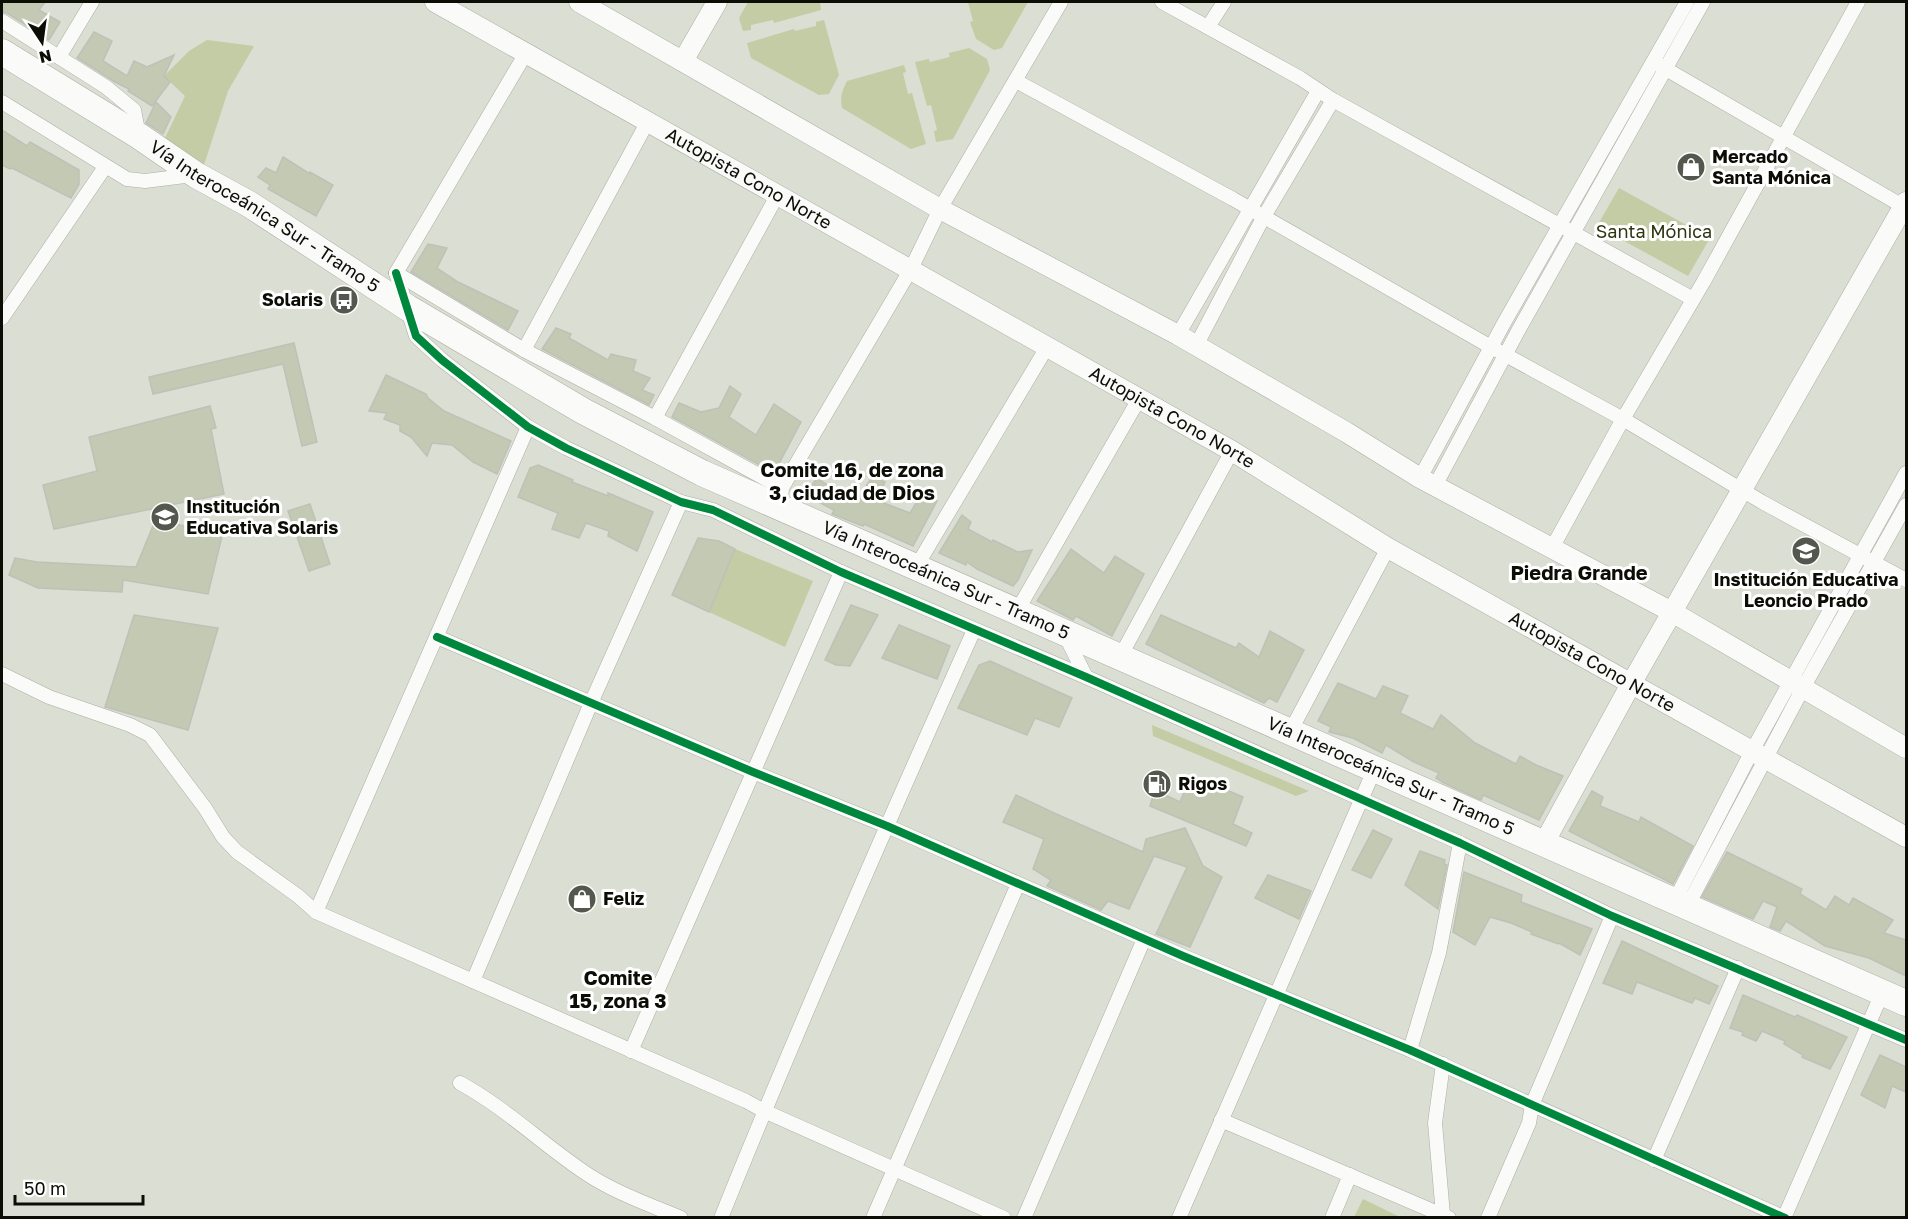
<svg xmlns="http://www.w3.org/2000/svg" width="1908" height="1219" viewBox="0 0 1908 1219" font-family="'Golos Text',sans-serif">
<rect width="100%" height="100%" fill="#dbded2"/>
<g fill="#c3cca4">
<polygon points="748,2 820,2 821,10 774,23 773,20 751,25 751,30 743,31 739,18"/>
<polygon points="968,2 1028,2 1002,48 994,50 976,39 970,22 973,21"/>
<polygon points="824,20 839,75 829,94 819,95 751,58 747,43 794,29 795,31 816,26 816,22"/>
<polygon points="207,40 254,46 228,91 203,168 165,138 185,96 164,76 189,51"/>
<polygon points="969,48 987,59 990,70 953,139 936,142 934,131 937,130 931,105 927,106 915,62 929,59 930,62 950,57 949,53"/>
<path d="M904,65L906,72L903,73L908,94L912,93L926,144L911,149L842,108C840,96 842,91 847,81Z"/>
<polygon points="1619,188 1710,238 1688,276 1597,226"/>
<polygon points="735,549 813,581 785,647 709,612"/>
<polygon points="1152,725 1309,791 1296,796 1153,736"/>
<polygon points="1363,1199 1400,1217 1354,1217"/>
</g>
<g fill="#c4c9b3" stroke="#bec1b7" stroke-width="1.5">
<polygon points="2,2 45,2 39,10 60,22 49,40 7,13 2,12"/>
<polygon points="94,32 112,41 103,61 127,76 134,61 147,67 174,55 164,76 170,82 152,106 128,91 129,89 115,82 77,58"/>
<polygon points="156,102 171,117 163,134 146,123"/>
<polygon points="2,130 27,146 30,142 79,170 79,184 71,198 12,168 10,169 2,165"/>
<polygon points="283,157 310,174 310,172 333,185 316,216 268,189 270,185 258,177 266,168 276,173"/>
<polygon points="428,244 447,248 437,268 458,282 518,311 508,330 411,272"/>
<polygon points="556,328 571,334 569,338 608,360 611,354 636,360 633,371 650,378 642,390 654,395 649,405 542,349"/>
<polygon points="294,343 317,442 302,446 283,364 153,394 149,377"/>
<polygon points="386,375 426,394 428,398 444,411 511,441 497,474 473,462 452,445 432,443 427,456 411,437 400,431 400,425 384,419 387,413 369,411"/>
<polygon points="730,386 741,394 729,417 756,435 774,404 801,422 774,473 672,417 679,403 701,412 719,408"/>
<polygon points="210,406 216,428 211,429 224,494 54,529 43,485 97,471 89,437"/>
<polygon points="538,465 573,480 572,482 608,496 608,493 653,512 637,551 608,536 609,531 586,523 579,538 552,529 558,513 518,497 530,468"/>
<polygon points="873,476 885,482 876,500 910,513 921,495 937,501 913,546 864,524 863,526 832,514 834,510 805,495 817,478 842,495 856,501"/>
<polygon points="310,504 330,564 309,571 288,511"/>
<polygon points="962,515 971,522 968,529 992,542 993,540 1018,552 1032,550 1018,580 1013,586 977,569 967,562 966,565 939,553"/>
<polygon points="155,521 223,532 208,594 123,580 122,592 38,588 9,575 15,558 37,562 136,567"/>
<polygon points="698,538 719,541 735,549 709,612 672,595"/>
<polygon points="1071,549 1104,573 1115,556 1144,574 1112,636 1076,616 1073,620 1037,601"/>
<polygon points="851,605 878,615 850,666 836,665 825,660"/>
<polygon points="134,615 218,628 188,730 105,707"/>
<polygon points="1161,615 1236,648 1239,643 1259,657 1270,631 1304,650 1277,702 1269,698 1264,703 1146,644"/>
<polygon points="899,625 950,646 937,679 882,658"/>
<polygon points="990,661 1072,698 1059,727 1035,718 1027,735 958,708 979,665"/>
<polygon points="1338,683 1376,699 1383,686 1408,696 1400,713 1433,729 1441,715 1475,743 1516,764 1520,756 1536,765 1563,776 1539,820 1483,795 1481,800 1444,783 1436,778 1439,773 1414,762 1386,745 1382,753 1353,738 1329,732 1331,727 1318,721"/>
<polygon points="1191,775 1243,797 1233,824 1252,833 1246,846 1150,806 1155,790 1180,802"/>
<polygon points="1592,791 1603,797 1600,806 1639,822 1641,817 1693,846 1673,884 1569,831"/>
<polygon points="1016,795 1054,813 1143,852 1146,839 1185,828 1203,866 1222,877 1190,947 1156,934 1187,867 1154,856 1129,909 1108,901 1101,910 1047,886 1051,880 1033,869 1044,839 1003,822"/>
<polygon points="1373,830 1392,839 1371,878 1352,870"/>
<polygon points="1420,851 1445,860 1444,864 1447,865 1438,909 1405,885"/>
<polygon points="1727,852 1802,889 1800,894 1826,910 1835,896 1849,905 1853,898 1893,920 1884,933 1906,940 1906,976 1869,958 1825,946 1786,921 1780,931 1770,927 1777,907 1763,901 1753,919 1702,897"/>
<polygon points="1464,872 1522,895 1521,902 1592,929 1580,955 1559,943 1558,944 1531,934 1532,932 1511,923 1490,917 1475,945 1453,932"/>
<polygon points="1268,875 1311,891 1299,919 1255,898"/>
<polygon points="1622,941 1718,986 1709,1004 1695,998 1692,1003 1637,982 1632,994 1603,983"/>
<polygon points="1743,995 1795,1017 1797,1015 1847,1037 1830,1069 1802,1057 1803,1055 1784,1044 1785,1041 1762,1031 1756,1041 1742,1035 1743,1032 1730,1028"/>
<polygon points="1880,1055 1906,1067 1906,1092 1892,1086 1885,1108 1861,1095"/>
</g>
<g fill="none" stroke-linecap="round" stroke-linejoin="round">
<g stroke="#acaea4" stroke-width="15">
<g id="street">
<polyline points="1162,2 1300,78 1333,100 1693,299"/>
<polyline points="2,21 106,87 134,110 139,136"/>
<polyline points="1208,27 1224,2"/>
<polyline points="59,57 92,2"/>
<polyline points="1659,65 1906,208"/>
<polyline points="1016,81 1233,199 1491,347 1623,419 1762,502 1906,580"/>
<polyline points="2,102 127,179 145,181 193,175"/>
<polyline points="396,273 416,336 442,360 528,427 566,448 681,502 713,510 841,572 1086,677 1460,843 1612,916 1906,1040"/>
<polyline points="396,273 524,350 655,418 782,488"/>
<polyline points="396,273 526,53"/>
<polyline points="2,318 105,167"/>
<polyline points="1178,335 1318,91"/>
<polyline points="1196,346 1263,218 1333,100"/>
<polyline points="524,350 648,121"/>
<polyline points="655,418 778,194"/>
<polyline points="1420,478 1504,323 1687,2"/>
<polyline points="1435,486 1518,331 1703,2"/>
<polyline points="780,508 782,488 911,269 940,209 1061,2"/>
<polyline points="1552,548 1623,419 1704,281 1858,2"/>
<polyline points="916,567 1047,347"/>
<polyline points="1017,611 1139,399"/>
<polyline points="1065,635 1086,677"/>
<polyline points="437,637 753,772 887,826 1183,956 1410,1050 1785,1218"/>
<polyline points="1120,657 1232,451"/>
<polyline points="2,674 49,697 130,725 150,735 205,808 223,837 237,852 298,896 316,912 746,1101 764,1111 1004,1218"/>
<polyline points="1290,732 1388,548"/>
<polyline points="1675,900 1752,751 1906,473"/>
<polyline points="1688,905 1803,688 1906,505"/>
<polyline points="316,912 528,427"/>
<polyline points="473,981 591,703 681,502"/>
<polyline points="1410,1050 1439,953 1460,843"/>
<polyline points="631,1051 841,572"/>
<polyline points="1443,1064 1435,1123 1443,1215"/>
<path d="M460,1083C507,1109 541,1143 584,1172C613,1192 648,1204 681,1218"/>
<polyline points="1221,1120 1449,1218"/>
<polyline points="1654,1160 1738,968"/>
<path d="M721,1218C801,1019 887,824 974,630"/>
<polyline points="873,1218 1018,884"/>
<polyline points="1024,1218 1144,939"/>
<polyline points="1179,1218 1375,768"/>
<polyline points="1332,1218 1350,1175"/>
<polyline points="1488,1218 1529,1123 1532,1105 1612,916"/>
<polyline points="1784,1218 1883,991"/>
</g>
</g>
<g stroke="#acaea4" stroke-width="21">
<g id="secondary">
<path id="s1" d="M435,2L1232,451L1388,548L1906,837"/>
<polyline points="579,2 940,209 1178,335 1346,432 1420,478 1672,612 1906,748"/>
<polyline points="683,61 717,2"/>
<polyline points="1544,843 1631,684 1906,202"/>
</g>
</g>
<g stroke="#acaea4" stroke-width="27">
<g id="highway">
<path id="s2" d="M2,52L139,136L196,175L249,204L408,308L583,411L702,473L1906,1003"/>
</g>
</g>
<use href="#street" stroke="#fafaf8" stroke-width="14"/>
<use href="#secondary" stroke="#fafaf8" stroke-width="20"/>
<use href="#highway" stroke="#fafaf8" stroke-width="26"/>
<g stroke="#fff" stroke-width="11">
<g id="cycleway">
<polyline points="396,273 416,336 442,360 528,427 566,448 681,502 713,510 841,572 1086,677 1460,843 1612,916 1906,1040"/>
<polyline points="437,637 753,772 887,826 1183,956 1410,1050 1785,1218"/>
</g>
</g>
<use href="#cycleway" stroke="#00873e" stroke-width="8"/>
</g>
<defs>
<g id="shop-disc" transform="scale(1.5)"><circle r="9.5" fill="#54574d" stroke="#fff"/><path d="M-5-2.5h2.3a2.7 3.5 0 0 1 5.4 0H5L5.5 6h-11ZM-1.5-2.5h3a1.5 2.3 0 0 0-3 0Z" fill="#fff"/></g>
<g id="bus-disc" transform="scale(1.5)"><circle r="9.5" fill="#54574d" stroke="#fff"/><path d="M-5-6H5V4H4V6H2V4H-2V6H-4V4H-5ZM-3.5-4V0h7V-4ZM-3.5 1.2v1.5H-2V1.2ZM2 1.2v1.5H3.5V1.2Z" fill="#fff"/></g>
<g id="school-disc" transform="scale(1.5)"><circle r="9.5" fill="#54574d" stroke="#fff"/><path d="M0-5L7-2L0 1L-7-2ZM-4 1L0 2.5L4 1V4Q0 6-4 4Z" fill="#fff"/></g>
<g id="fuel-disc" transform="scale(1.5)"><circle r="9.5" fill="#54574d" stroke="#fff"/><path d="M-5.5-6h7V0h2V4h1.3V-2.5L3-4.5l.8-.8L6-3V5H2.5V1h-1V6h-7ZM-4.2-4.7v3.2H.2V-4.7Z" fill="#fff"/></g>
</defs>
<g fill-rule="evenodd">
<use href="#shop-disc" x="1691" y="167"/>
<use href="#bus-disc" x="344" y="300"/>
<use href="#school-disc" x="165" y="517"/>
<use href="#school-disc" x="1806" y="551"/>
<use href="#fuel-disc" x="1157" y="784"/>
<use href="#shop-disc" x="582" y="899"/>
</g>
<g text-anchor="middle" stroke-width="6" stroke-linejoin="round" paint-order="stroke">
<g font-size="18" font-weight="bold" fill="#0c0e06" stroke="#fff" text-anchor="start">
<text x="1712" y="163">Mercado<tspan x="1712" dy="21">Santa Mónica</tspan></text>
<text x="323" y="306" text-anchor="end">Solaris</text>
<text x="186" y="513">Institución<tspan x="186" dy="21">Educativa Solaris</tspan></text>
<text x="1806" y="586" text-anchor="middle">Institución Educativa<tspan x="1806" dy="21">Leoncio Prado</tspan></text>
<text x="1178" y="790">Rigos</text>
<text x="603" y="905">Feliz</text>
</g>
<g font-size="18" fill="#0c0e06" stroke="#fff">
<text dy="6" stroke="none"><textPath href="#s1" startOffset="360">Autopista Cono Norte</textPath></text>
<text dy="6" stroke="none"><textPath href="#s2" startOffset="310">Vía Interoceánica Sur - Tramo 5</textPath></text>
<text dy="6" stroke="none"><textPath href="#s1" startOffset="846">Autopista Cono Norte</textPath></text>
<text dy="6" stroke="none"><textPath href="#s2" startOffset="1084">Vía Interoceánica Sur - Tramo 5</textPath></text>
<text dy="6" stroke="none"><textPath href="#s1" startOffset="1332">Autopista Cono Norte</textPath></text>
<text dy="6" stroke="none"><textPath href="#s2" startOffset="1570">Vía Interoceánica Sur - Tramo 5</textPath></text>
</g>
<g font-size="18" fill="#2f3612" stroke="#fff">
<text x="1654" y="238">Santa Mónica</text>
</g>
<g font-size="20" font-weight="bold" fill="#0c0e06" stroke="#fff">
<text x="852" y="477">Comite 16, de zona<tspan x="852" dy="23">3, ciudad de Dios</tspan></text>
<text x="1579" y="580">Piedra Grande</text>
<text x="618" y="985">Comite<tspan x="618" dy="23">15, zona 3</tspan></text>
</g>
</g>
<rect width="1908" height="1219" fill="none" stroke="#0c0e06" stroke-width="6"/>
<g transform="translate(42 42) rotate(167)" stroke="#ffffff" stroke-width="4.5" paint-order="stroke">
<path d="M0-4.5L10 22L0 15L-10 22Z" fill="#0c0e06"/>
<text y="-9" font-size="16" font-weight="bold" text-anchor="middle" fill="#0c0e06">N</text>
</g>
<path d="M15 1195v9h128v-9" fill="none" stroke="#0c0e06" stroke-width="3"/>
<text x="24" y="1195" font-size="18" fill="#0c0e06" stroke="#ffffff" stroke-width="4.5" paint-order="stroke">50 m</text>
</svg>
